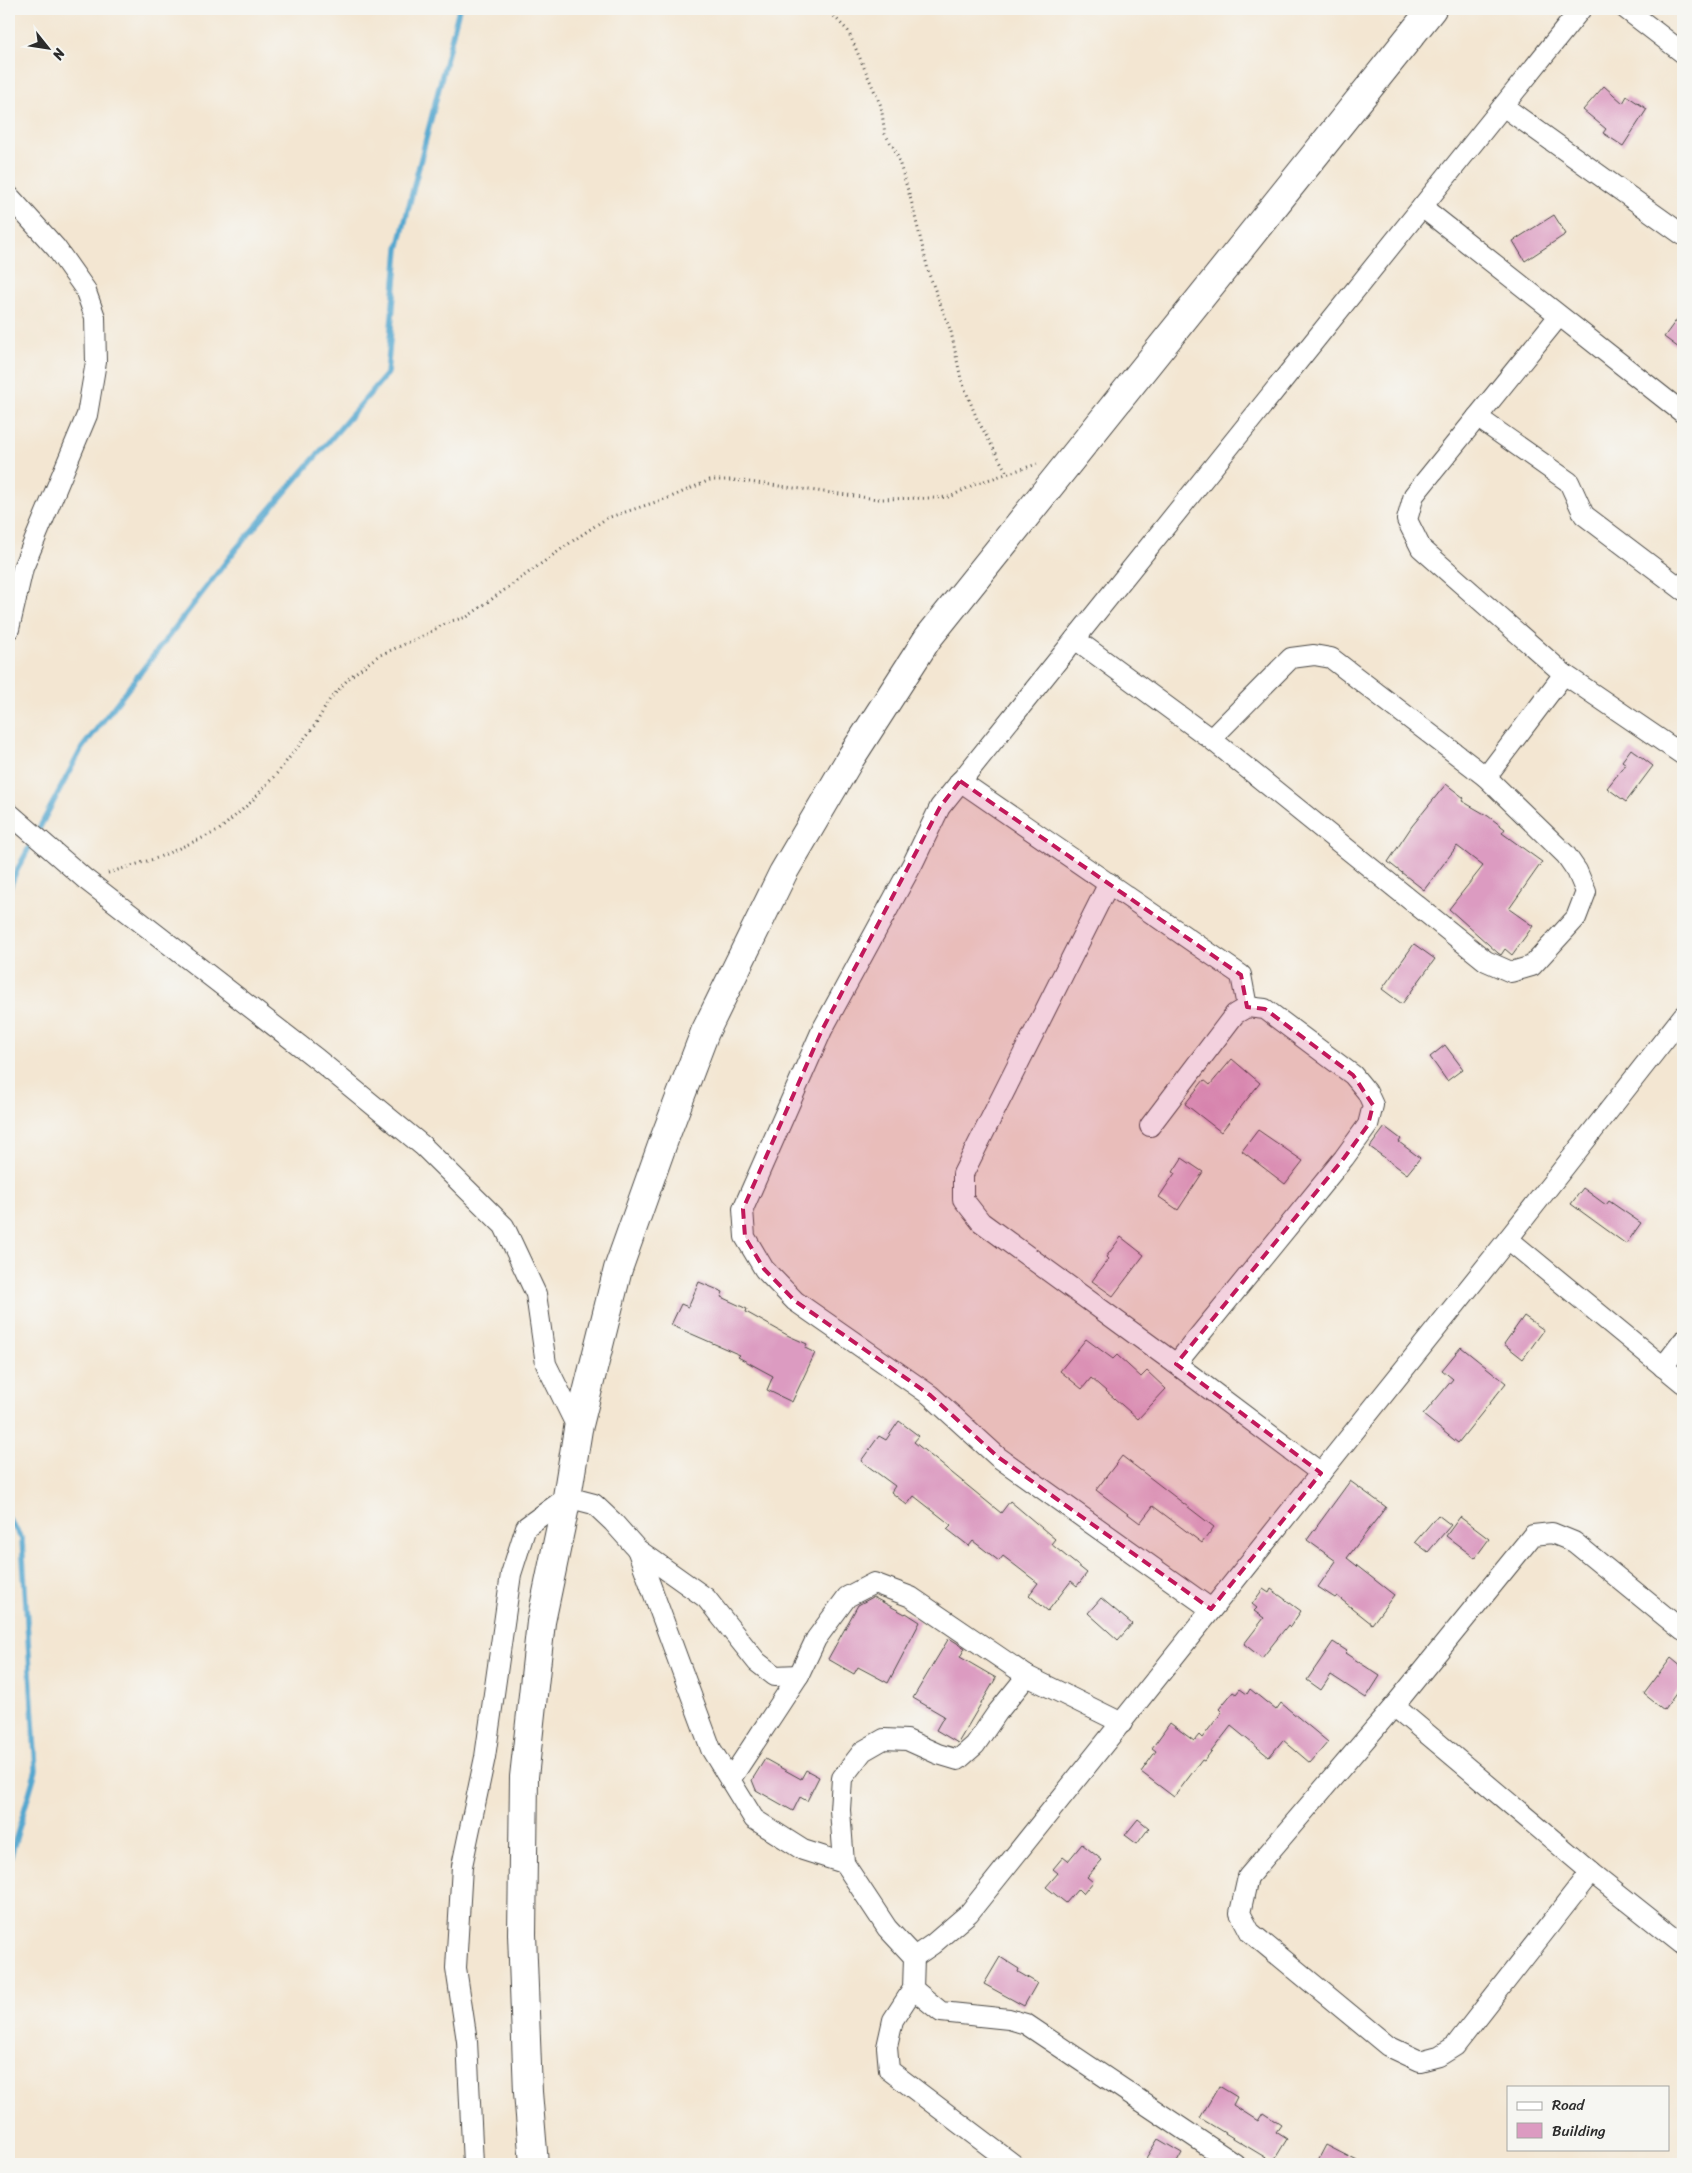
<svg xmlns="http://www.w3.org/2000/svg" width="1692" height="2173" viewBox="0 0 1692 2173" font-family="Sriracha,sans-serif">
<rect width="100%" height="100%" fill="#f6f6f2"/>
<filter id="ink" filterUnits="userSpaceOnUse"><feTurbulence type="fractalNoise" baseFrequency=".02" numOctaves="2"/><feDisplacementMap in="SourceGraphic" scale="10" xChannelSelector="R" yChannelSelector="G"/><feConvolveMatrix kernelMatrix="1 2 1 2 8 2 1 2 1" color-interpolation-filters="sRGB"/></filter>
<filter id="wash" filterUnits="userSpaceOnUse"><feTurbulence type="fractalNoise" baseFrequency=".0096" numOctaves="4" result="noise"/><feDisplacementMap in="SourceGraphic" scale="20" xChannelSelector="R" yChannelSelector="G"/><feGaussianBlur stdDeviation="1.12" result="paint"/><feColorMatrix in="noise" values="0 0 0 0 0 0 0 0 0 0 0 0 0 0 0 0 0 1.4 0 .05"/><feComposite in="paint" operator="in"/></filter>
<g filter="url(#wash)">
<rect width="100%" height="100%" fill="#f3e6d2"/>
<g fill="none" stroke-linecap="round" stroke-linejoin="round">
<g stroke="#54a7cf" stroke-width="5.5">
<polyline points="9,890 15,874 82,748 236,549 387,374 398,249 459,9"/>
<polyline points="9,1519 22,1539 36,1770 9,1862"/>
</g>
</g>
<g id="blocks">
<g fill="#dc9bc1">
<polygon points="1604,86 1623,103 1627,96 1647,109 1623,146 1603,133 1606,129 1583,110"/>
<polygon points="1554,215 1566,234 1525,261 1513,241"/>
<polygon points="1683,311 1683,351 1664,337"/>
<polygon points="1631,749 1653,766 1626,802 1607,788 1626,764 1622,761"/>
<polygon points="1446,784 1464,798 1462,801 1488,816 1505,829 1502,833 1542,862 1509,909 1533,926 1512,955 1505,949 1501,955 1498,953 1449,909 1483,866 1457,846 1424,890 1388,862 1412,826"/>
<polygon points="1414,944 1435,959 1402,1004 1382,989"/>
<polygon points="1445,1045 1463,1069 1447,1081 1430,1057"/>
<polygon points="1232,1059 1260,1083 1221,1132 1185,1104 1204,1080 1210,1085"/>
<polygon points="1385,1127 1401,1139 1399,1142 1420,1158 1407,1174 1370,1147"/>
<polygon points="1258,1130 1303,1161 1285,1184 1242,1151"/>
<polygon points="1182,1158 1203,1172 1178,1210 1159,1197 1175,1173 1173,1172"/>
<polygon points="1583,1188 1606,1205 1609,1201 1641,1223 1626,1244 1571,1204"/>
<polygon points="1121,1237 1144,1255 1113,1296 1092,1281 1108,1259 1106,1257"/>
<polygon points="699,1282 723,1292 721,1297 747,1309 746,1312 789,1336 807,1344 805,1348 815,1353 792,1402 767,1390 773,1376 738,1357 740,1355 671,1325 681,1304 688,1307"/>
<polygon points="1524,1316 1544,1330 1523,1359 1504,1344"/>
<polygon points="1086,1339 1113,1359 1117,1355 1141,1377 1147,1371 1166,1389 1138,1419 1091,1378 1082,1389 1060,1371"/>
<polygon points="1461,1347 1506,1383 1458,1443 1423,1415 1453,1379 1442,1370"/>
<polygon points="899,1421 919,1436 914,1442 1001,1513 1010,1501 1055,1539 1051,1544 1087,1573 1077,1586 1071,1581 1048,1611 1029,1595 1038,1583 1003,1556 999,1561 973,1541 969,1546 947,1529 951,1525 914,1496 907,1505 891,1492 895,1486 861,1461 879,1436 886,1440"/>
<polygon points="1122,1456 1214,1527 1202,1543 1153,1506 1140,1523 1096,1490"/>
<polygon points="1350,1481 1386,1507 1347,1558 1394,1595 1372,1624 1337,1596 1335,1598 1318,1587 1336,1561 1307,1540"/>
<polygon points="1438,1515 1451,1525 1428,1552 1415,1542"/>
<polygon points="1460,1517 1489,1539 1475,1558 1446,1536"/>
<polygon points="1263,1589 1269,1593 1271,1589 1301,1611 1290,1627 1288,1625 1262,1658 1244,1644 1264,1618 1254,1611 1257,1608 1252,1604"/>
<polygon points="873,1597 905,1614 906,1613 920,1622 888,1683 858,1667 854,1674 828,1659 858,1605"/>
<polygon points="1101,1598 1132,1624 1118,1640 1088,1613"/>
<polygon points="949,1638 965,1648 960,1657 996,1678 958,1743 936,1730 944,1716 913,1698"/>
<polygon points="1333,1642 1347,1651 1345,1653 1380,1676 1366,1698 1331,1675 1321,1690 1307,1680"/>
<polygon points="1671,1658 1683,1668 1683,1684 1664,1710 1644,1694"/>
<polygon points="1240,1689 1247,1694 1250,1689 1276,1710 1281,1703 1328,1742 1310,1763 1283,1740 1269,1757 1231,1726 1204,1761 1202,1760 1174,1797 1141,1772 1156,1751 1152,1748 1170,1723 1194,1741 1199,1735 1202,1738 1222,1712 1219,1709 1233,1692 1236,1694"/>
<polygon points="765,1759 801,1779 806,1770 819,1777 807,1801 800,1797 793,1811 756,1790 752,1780"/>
<polygon points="1138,1819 1149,1828 1137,1844 1125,1835"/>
<polygon points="1082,1844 1102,1860 1087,1877 1093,1882 1083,1894 1078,1889 1066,1903 1046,1887 1058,1873 1053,1869 1063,1857 1068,1861"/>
<polygon points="1000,1957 1019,1969 1018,1972 1037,1983 1024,2006 984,1984"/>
<polygon points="1219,2086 1237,2097 1233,2105 1258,2121 1263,2113 1281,2125 1276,2132 1287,2139 1273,2162 1200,2118"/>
<polygon points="1158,2139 1182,2153 1176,2164 1157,2164 1146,2158"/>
<polygon points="1326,2145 1363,2164 1316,2164"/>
</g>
</g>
</g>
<g filter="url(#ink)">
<use href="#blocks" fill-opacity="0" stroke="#494744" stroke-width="1"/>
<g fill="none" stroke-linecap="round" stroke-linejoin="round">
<g stroke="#494744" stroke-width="22">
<g id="minor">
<polyline points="1626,9 1683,53"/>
<polyline points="1503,106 1683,235"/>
<polyline points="9,196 56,248 85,289 95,317 96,362 87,415 23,568 9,629"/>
<polyline points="1422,207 1683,413"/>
<polyline points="1559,316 1414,495 1407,520 1421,548 1564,674 1683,755"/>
<polyline points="1477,417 1569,482 1584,515 1683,590"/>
<polyline points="1075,639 1211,739 1486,961 1511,972 1532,966 1576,918 1586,892 1577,871 1566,855 1486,777 1331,658 1314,655 1291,658 1211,739"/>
<polyline points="1486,777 1564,674"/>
<polyline points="960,781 1241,975 1247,1007"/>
<polyline points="9,813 85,879 317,1059 423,1146 504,1226 536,1294 546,1364 578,1429"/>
<polyline points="1109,883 963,1174 963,1199 981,1222 1176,1364 1321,1473"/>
<polyline points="1150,1126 1235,1014 1247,1007 1265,1009 1353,1075 1367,1092 1373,1105 1368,1125 1344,1158 1176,1364"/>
<polyline points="1508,1239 1683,1383"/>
<polyline points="1663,1367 1683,1341"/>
<polyline points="637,1549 711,1749 754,1819 803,1850 844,1863 887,1928 914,1957 913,1989 893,2020 887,2047 889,2070 1013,2164"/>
<polyline points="1211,1609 998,1457 930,1395 795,1301 764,1269 745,1237 743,1209 822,1030 913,863 940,807 1581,9"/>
<polyline points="1683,1631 1574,1542 1552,1533 1533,1535 1394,1706 1248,1877 1240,1913 1250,1932 1388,2046 1420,2061 1439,2056 1455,2046 1591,1872 1683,1945"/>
<polyline points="1394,1706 1591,1872"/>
<polyline points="730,1780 799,1675 816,1639 847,1597 874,1583 911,1597 1027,1676 1122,1723"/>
<polyline points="844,1863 840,1810 842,1778 863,1751 884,1739 907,1740 938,1754 958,1760 975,1745 997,1713 1027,1676"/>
<polyline points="914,1957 933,1944 969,1913 1508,1239 1683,1016"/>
<polyline points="913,1989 941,2012 1009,2019 1026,2024 1235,2164"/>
<polyline points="473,2164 467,2041 456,1968 462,1866 485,1757 511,1574 526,1527 567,1497 594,1504 613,1522 637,1549 706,1598 757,1662 775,1676 799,1675"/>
</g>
</g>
<g stroke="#494744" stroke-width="30">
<polyline id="primary" points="534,2164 528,2092 522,1934 524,1777 541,1622 567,1497 578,1429 618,1269 665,1137 705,1032 783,873 850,759 928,638 1432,9"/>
</g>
<g stroke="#494744" stroke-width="3" stroke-dasharray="1 4" stroke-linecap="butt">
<polyline points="827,9 848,31 881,106 885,134 896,152 911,200 929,274 951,332 961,379 977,419 1007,473"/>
<polyline points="108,873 157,858 218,831 250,803 278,772 315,725 330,699 351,676 378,656 427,634 447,622 467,617 574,540 607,518 671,497 710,480 734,480 877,499 933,498 950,497 975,484 1037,464"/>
</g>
<use href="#minor" stroke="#fff" stroke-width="20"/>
<use href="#primary" stroke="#fff" stroke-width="28"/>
</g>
</g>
<path fill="#c2185b" fill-opacity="0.2" stroke="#c2185b" stroke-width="4" stroke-dasharray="10 6" stroke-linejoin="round" d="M960,781L1241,975L1247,1007L1265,1009L1353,1075L1373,1105L1368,1125L1344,1158L1176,1364L1321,1473L1211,1609L998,1457L930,1395L795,1301L764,1269L745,1237L743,1209L822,1030L940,807Z"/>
<rect width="1692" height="2173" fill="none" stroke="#f6f6f2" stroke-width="30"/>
<rect x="1507" y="2086" width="162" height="65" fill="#f6f6f2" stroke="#a5a5a2"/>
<rect x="1517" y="2102" width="25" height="8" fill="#ffffff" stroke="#a5a5a2"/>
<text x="1552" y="2110" font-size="15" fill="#2b2b2b">Road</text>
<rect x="1517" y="2123" width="25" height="15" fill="#dc9bc1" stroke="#a5a5a2"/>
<text x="1552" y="2136" font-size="15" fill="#2b2b2b">Building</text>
<g transform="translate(48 48) rotate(120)" stroke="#f6f6f2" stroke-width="4" paint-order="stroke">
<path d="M0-4L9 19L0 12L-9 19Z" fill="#2b2b2b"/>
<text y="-8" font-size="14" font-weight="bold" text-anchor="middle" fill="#2b2b2b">N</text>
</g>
</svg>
